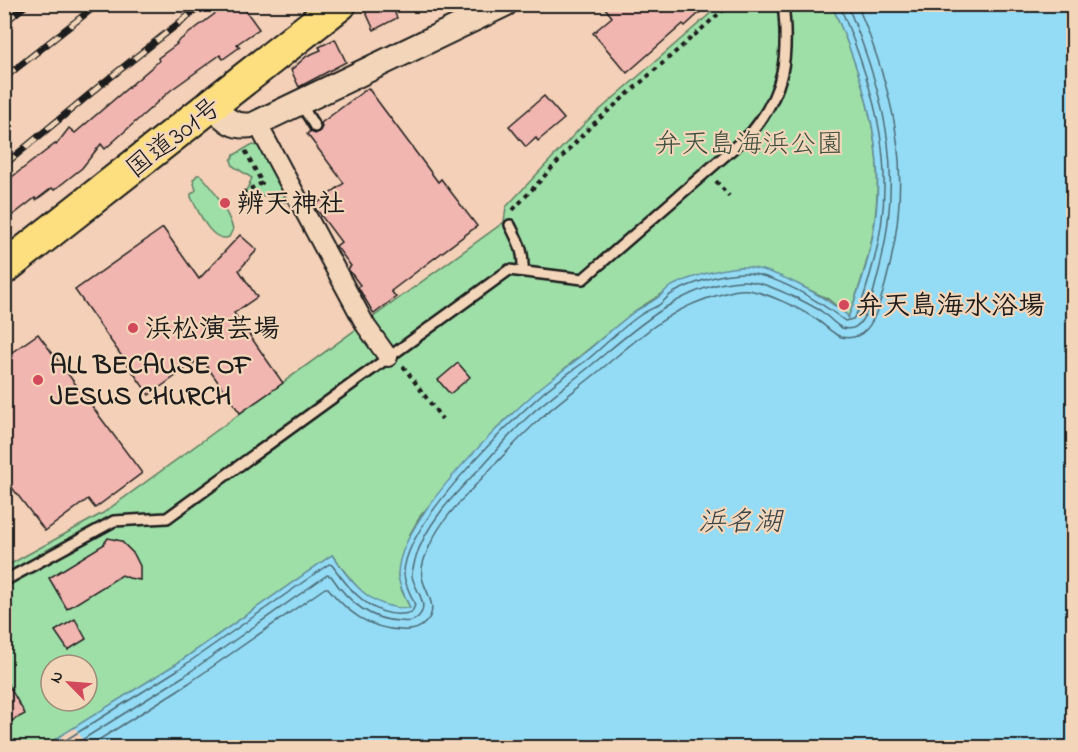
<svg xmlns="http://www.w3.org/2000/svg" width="1078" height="752" viewBox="0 0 1078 752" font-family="'Indie Flower','Klee One',sans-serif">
<rect width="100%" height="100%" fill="#f3d0b7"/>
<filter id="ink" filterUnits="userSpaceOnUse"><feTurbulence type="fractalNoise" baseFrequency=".0167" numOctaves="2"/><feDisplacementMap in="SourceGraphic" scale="12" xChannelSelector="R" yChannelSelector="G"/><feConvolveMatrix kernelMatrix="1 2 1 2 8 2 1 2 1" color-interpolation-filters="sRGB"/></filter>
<g filter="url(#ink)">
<g fill="#9edfa8" stroke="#5d7e62" stroke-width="1.5" fill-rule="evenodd">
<path d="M720,5H832C882,122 896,198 847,320V315L828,299L799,285L740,267L701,276L678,284L636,310L541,388L501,424L421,515L410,534L398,575L402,591L410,608C367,610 355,584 332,555L176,664L60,737L41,747L5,748V567L103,513L504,222L506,207L586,122ZM51,665H87V701H51Z"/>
<path d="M251,145L260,146L289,199L288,202C280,204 277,198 270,196C261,194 252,198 245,193L252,178L233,166L231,160L234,155Z"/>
<path d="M197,175H200C212,184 229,215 233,229L229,237C211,244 198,210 191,197V194L196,190L193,180Z"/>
</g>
<path fill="#94dcf6" stroke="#648f9f" stroke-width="1.5" d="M832,5H1073V747L41,748L176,664L332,555C352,583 371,610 410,608C406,597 398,585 398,574C399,519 499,425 539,389C554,376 570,366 585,353C601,339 617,325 634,312C641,307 650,304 657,298C661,296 664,292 667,289C684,278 721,268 741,267C771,266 824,296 847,315L848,318C897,198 881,120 832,5Z"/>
<polygon fill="#f3d0b7" points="75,728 88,747 67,747 60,737"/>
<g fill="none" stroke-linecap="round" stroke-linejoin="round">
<g stroke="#4c6973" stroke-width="1.5">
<path d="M53,748L179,669L329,564L332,565C350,591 377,623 412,612L415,605C411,595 405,585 404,575C402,526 507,425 543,393C557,381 572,371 587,360C604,346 620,329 639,316C645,311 652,309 659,305C664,301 668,296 673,293C692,283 721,273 743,273C774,273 821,302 845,321L853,319C863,304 867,285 872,268C900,172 876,92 839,4"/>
<path d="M69,748L184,676L327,575L331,576C347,600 368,620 399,621C407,622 414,622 419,616C430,604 414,589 412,576C412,571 414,565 415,560C426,522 456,493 483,465C499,447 514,430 531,414C551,396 573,381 594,363C636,328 683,284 741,281C758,280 778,290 792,296C802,300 812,306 821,311C828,316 834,324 842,328C846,329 849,329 853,328C865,324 872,298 875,286C905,180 889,105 847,4"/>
<path d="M86,748L189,683L325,588H328C347,612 369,629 401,630C410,631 419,630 426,622C440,607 425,593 422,577C420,567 426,554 430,545C441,519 464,498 483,477C502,457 520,437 540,419C559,401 580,387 599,371C640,337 670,307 722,294C731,291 741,289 749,290C769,294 797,307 814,318C823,323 831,333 841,337C846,338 852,338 857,336C874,330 880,301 885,285C914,180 898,102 857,4"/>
</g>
</g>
<g fill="#f2b6b1" stroke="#1c1c1c" stroke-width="1.5">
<polygon points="228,4 241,4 259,29 237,44 240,47 223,59 220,55 171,90 105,149 101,144 82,168 54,190 52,188 36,200 35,198 13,215 4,204 4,183 55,144 56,145 69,128 75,133 159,61 158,58 177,44 176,43"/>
<polygon points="376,4 391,4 397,18 374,30 365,10"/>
<polygon points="602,4 709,4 685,26 683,24 627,73 593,33 612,17"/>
<polygon points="335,39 346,62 299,87 291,70 307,56 321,50 319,47"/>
<polygon points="368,88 438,182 441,179 477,226 391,291 396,297 374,314 358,287 360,285 348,269 351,266 336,246 341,242 314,206 344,183 307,134 310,131 315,134 319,132 322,127 321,123"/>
<polygon points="544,96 564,119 538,141 536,138 526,147 509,126"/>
<polygon points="163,228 199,279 240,235 257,250 239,270 257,297 234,313 283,383 240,413 201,358 149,395 75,290"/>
<polygon points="38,334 142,473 95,508 88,499 45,531 4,477 4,358"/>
<polygon points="458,363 470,377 450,394 438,380"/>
<polygon points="108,538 121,541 134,554 140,566 140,580 129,578 122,575 67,609 49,578 103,545"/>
<polygon points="75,619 86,639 68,650 55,631"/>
<polygon points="4,677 25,714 4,725"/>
</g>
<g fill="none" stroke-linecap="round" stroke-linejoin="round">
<g stroke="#1c1c1c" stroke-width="14">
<g id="service">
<polyline points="301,104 315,127"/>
<path d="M510,225C519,243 524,251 523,271"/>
<path d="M4,581L114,521L167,518L509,270L583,279L751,133C785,92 789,55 783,4"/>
</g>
</g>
<g stroke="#1c1c1c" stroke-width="22">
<polyline id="minor" points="257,123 366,326 388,357"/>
</g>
<g stroke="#1c1c1c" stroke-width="28">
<path id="tertiary" d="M213,106C225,120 234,128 253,125L505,4"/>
</g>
<g stroke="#1c1c1c" stroke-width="36">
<polyline id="trunk" points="4,268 340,4"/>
</g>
<g stroke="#1c1c1c" stroke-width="4" stroke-dasharray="4.5 4.5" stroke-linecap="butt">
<polyline points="716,181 729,196"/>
<polyline points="242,193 262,183 244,148"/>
<polyline points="513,210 590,127 730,4"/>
<polyline points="403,366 442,419"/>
</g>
<use href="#service" stroke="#f3d6b9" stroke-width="9"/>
<use href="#minor" stroke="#f3d6b9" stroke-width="18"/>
<use href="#tertiary" stroke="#f3d6b9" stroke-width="24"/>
<use href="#trunk" stroke="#fedf80" stroke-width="32"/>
<g stroke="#1c1c1c" stroke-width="7">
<g id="rail">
<polyline points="4,9 10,4"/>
<polyline points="4,23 27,4"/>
<polyline points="4,78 98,4"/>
<polyline points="4,165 102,84 203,4"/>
</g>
</g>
<use href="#rail" stroke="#f3d6b9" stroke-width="4.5" stroke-dasharray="14" stroke-linecap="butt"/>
</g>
</g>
<g fill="#d1495b" stroke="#f3d6b9" stroke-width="2">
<circle cx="225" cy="203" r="6"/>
<circle cx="844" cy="305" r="6"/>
<circle cx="133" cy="328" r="6"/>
<circle cx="38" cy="380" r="6"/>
</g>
<g text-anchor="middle" stroke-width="4.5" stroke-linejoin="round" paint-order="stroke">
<g font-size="27" fill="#1c1c1c" stroke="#f3d6b9">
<text transform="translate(173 137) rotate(-38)" y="9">国道301号</text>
</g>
<g font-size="27" fill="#3c4d3f" stroke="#f3d6b9">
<text x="749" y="152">弁天島海浜公園</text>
</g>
<g font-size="27" font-weight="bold" fill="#1c1c1c" stroke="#f3d6b9" text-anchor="start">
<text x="237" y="212">辨天神社</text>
<text x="856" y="314">弁天島海水浴場</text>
<text x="145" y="337">浜松演芸場</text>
<text x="50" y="373">ALL BECAUSE OF<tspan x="50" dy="31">JESUS CHURCH</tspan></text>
</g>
<g font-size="28" font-style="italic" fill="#344248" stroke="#f3d6b9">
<text x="740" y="530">浜名湖</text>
</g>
</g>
<rect width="1078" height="752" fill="none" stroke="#f3d6b9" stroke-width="24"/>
<rect x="12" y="12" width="1054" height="728" fill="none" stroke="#1c1c1c" stroke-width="2" filter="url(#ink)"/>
<g transform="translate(69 683) rotate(295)"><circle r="28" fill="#f3d6b9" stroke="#9d8c7a" stroke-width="1.5"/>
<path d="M0-4.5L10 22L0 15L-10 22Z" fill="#d1495b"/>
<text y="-9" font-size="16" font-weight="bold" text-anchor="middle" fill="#1c1c1c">N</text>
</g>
</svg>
